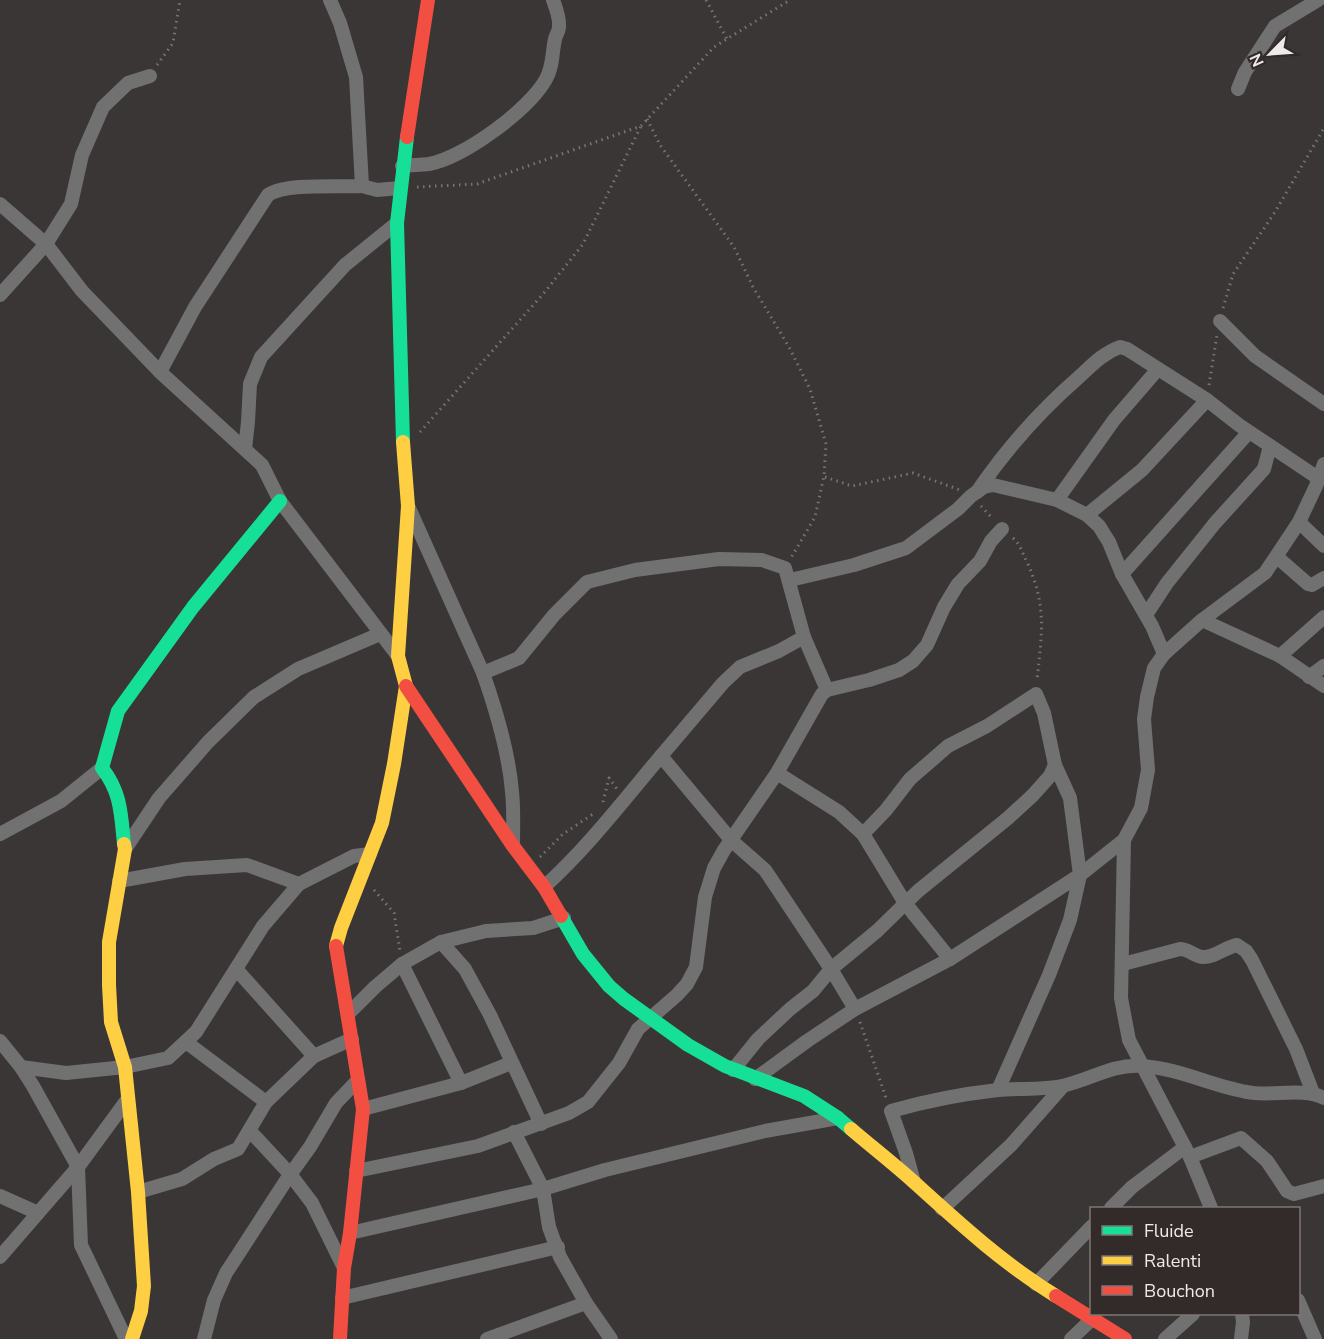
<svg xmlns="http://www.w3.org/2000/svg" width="1324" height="1339" viewBox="0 0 1324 1339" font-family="'Nunito Sans',sans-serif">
<rect width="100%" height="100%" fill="#3a3635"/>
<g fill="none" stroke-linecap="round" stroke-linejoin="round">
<g stroke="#767575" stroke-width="3" stroke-dasharray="1.5 4.5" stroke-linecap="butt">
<polyline points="706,0 727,39"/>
<polyline points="157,65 173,43 180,0"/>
<polyline points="647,119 660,145 734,247 753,287 789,347 810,389 826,444 824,476 815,517 791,558"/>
<polyline points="417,187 477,184 641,126 714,47 790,0"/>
<polyline points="1223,308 1233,274 1275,212 1324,128"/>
<polyline points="1209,385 1217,335"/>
<polyline points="420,432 544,293 583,244 641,126"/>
<polyline points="825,477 852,486 913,473 960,490"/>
<polyline points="981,506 993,519"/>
<path d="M1013,538C1021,545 1022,553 1027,562C1047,606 1042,633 1037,680"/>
<polyline points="603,802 609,778 617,789"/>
<polyline points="540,857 563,834 593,814"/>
<polyline points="374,890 394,913 400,951"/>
<polyline points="860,1022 886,1098"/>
</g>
<g stroke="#717171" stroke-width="14">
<polyline points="330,0 340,23 356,77 362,186 377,190 400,188"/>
<polyline points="1238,89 1245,72 1275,26 1318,0"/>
<path d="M402,166C411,165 420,165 429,164C463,158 529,110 546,79C553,67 552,53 555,39C556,35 559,31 559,27C560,18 556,8 553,0"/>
<polyline points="0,204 46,244 82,291 160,372 262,465 280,501 398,656"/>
<polyline points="0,295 46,244 71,204 82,155 103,107 128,83 150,76"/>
<polyline points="1220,321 1255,356 1324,404"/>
<path d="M160,372L195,307L268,195C285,183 339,187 362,186"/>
<polyline points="245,449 248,422 250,384 261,357 345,265 397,223"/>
<path d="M977,492C1006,449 1040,411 1079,377C1092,365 1103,353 1120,347L1127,349L1207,400L1239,425L1318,478"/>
<polyline points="1057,500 1114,420 1158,369"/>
<path d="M409,508L483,673C496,710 509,753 512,792C514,809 513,827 513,844"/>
<polyline points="1087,515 1142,470 1207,400"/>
<polyline points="1299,522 1324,546"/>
<polyline points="1277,557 1308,584 1312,585 1324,578"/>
<polyline points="1122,574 1249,432"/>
<polyline points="790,580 854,565 906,548 958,509 971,496 984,487 993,485 1057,500 1087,515 1099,526 1109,542 1122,574 1152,626 1164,654"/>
<polyline points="1146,615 1167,583 1215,523 1264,469 1270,446"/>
<polyline points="1202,620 1280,656 1324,686"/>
<polyline points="1280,656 1324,617"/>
<polyline points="483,673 519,658 554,615 587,582 635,570 719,559 762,560 785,568 804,637 827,690"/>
<polyline points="1309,677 1324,666"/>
<polyline points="661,756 723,683 740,667 779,651 804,637"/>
<polyline points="777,773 839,812 863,834 905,903 950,959"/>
<polyline points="0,834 61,801 102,768"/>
<polyline points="1124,840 1121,998 1129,1040 1190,1157 1211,1208"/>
<polyline points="125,849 159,798 208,742 254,697 298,669 380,634"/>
<polyline points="119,881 185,869 247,865 299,884"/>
<path d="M544,887C588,847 623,801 661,756L732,841L765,870L831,969L855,1009"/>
<polyline points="441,942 465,969 490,1015 541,1124"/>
<polyline points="402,964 461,1083 511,1063"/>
<path d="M1123,964L1180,949C1189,949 1195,957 1203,957C1213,958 1226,947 1237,945L1246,951L1252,960L1296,1049L1313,1093"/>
<polyline points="236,969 314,1056"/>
<polyline points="348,1014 375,987 402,964 441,942 486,931 533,928 564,918"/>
<polyline points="0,1041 21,1067 33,1086 78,1167 81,1245 126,1339"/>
<polyline points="186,1042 266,1102"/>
<polyline points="21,1067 66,1073 125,1067 168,1058 196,1032 263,926 299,884 354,856 370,854"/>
<polyline points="733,1070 758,1039 790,1009 813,991 831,969 877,931 918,891 1008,818 1033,795 1050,776 1055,765"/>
<polyline points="755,1079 807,1041 855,1009 950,959 1080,875 1070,798 1055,765 1044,713 1036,694 987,726 948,746 910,779 886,810 863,834"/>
<polyline points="998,1090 1049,975 1070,920 1080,875 1124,840 1141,808 1148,770 1144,719 1147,697 1154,668 1164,654 1202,620 1265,573 1299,522 1316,486 1324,464"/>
<polyline points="363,1109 461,1083"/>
<polyline points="250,1131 290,1174 312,1203 344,1268"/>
<polyline points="514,1132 543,1189 549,1227 560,1257 586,1303 611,1339"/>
<polyline points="1190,1157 1241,1138 1267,1161 1287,1191 1294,1194 1324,1186"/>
<polyline points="356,1171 478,1146 569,1113 588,1102 619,1063 638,1029 677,995 687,984 696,967 705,897 714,868 724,850 777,773 822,694 827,690 869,680 899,670 913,661 927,645 944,607 958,584 980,561 991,541 1002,529"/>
<path d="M914,1182L906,1153L891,1111C926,1101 962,1094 998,1090C1019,1088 1042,1090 1062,1086C1090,1080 1112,1064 1141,1066C1178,1068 1212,1086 1247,1092C1272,1097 1301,1087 1324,1098"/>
<polyline points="138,1192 182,1179 214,1159 238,1149 266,1102 314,1056 352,1039"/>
<polyline points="0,1196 38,1213"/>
<polyline points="1111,1208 1132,1187 1185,1147"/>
<polyline points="942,1209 1011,1145 1063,1086"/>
<polyline points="350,1233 543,1189 605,1170 765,1131 838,1118"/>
<polyline points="0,1257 78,1167 127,1100"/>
<polyline points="1036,1284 1092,1226"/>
<polyline points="342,1298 558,1247"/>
<polyline points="1298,1300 1315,1339"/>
<polyline points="204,1339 214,1300 226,1273 287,1179 310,1147 336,1103 358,1080"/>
<polyline points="487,1339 586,1303"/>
<polyline points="1071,1339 1092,1319"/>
<polyline points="1165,1339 1193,1314"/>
<polyline points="1241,1339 1243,1322 1242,1314"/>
</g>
<g stroke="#16e098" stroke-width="14">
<polyline points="403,442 397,223 407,137"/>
<path d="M124,844C121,814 121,792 102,768L118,711L193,607L280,501"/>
<polyline points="561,916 583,954 609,986 624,999 688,1045 725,1066 804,1096 838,1118 851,1129"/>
</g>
<g stroke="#ffcf43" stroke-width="14">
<polyline points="124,844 125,849 109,942 109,985 111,1022 125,1067 138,1192 144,1286 141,1311 132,1339"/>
<polyline points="336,946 341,928 382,823 394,764 406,686 398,656 408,506 403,442"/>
<path d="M851,1129C872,1147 894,1164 915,1183C959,1223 1005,1265 1056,1296"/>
</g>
<g stroke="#f24e42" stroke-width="14">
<polyline points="407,137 428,0"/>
<polyline points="406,686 513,846 544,887 561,916"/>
<polyline points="336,946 363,1109 350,1233 344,1268 340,1339"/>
<polyline points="1056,1296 1125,1339"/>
</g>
</g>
<rect x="1090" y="1207" width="210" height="108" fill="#322b29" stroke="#7d7776" stroke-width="1.5"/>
<rect x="1102" y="1226" width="30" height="9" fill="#16e098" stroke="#7d7776" stroke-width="1.5"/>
<text x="1144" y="1237" font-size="18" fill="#eeeae9">Fluide</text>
<rect x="1102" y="1256" width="30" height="9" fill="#ffcf43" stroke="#7d7776" stroke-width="1.5"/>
<text x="1144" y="1267" font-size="18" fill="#eeeae9">Ralenti</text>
<rect x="1102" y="1286" width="30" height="9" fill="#f24e42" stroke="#7d7776" stroke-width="1.5"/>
<text x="1144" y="1297" font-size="18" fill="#eeeae9">Bouchon</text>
<g transform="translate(1270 54) rotate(245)" stroke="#322b29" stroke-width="4.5" paint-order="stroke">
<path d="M0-4.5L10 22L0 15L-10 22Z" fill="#eeeae9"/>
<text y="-9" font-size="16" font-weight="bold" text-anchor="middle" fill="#eeeae9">N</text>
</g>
</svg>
